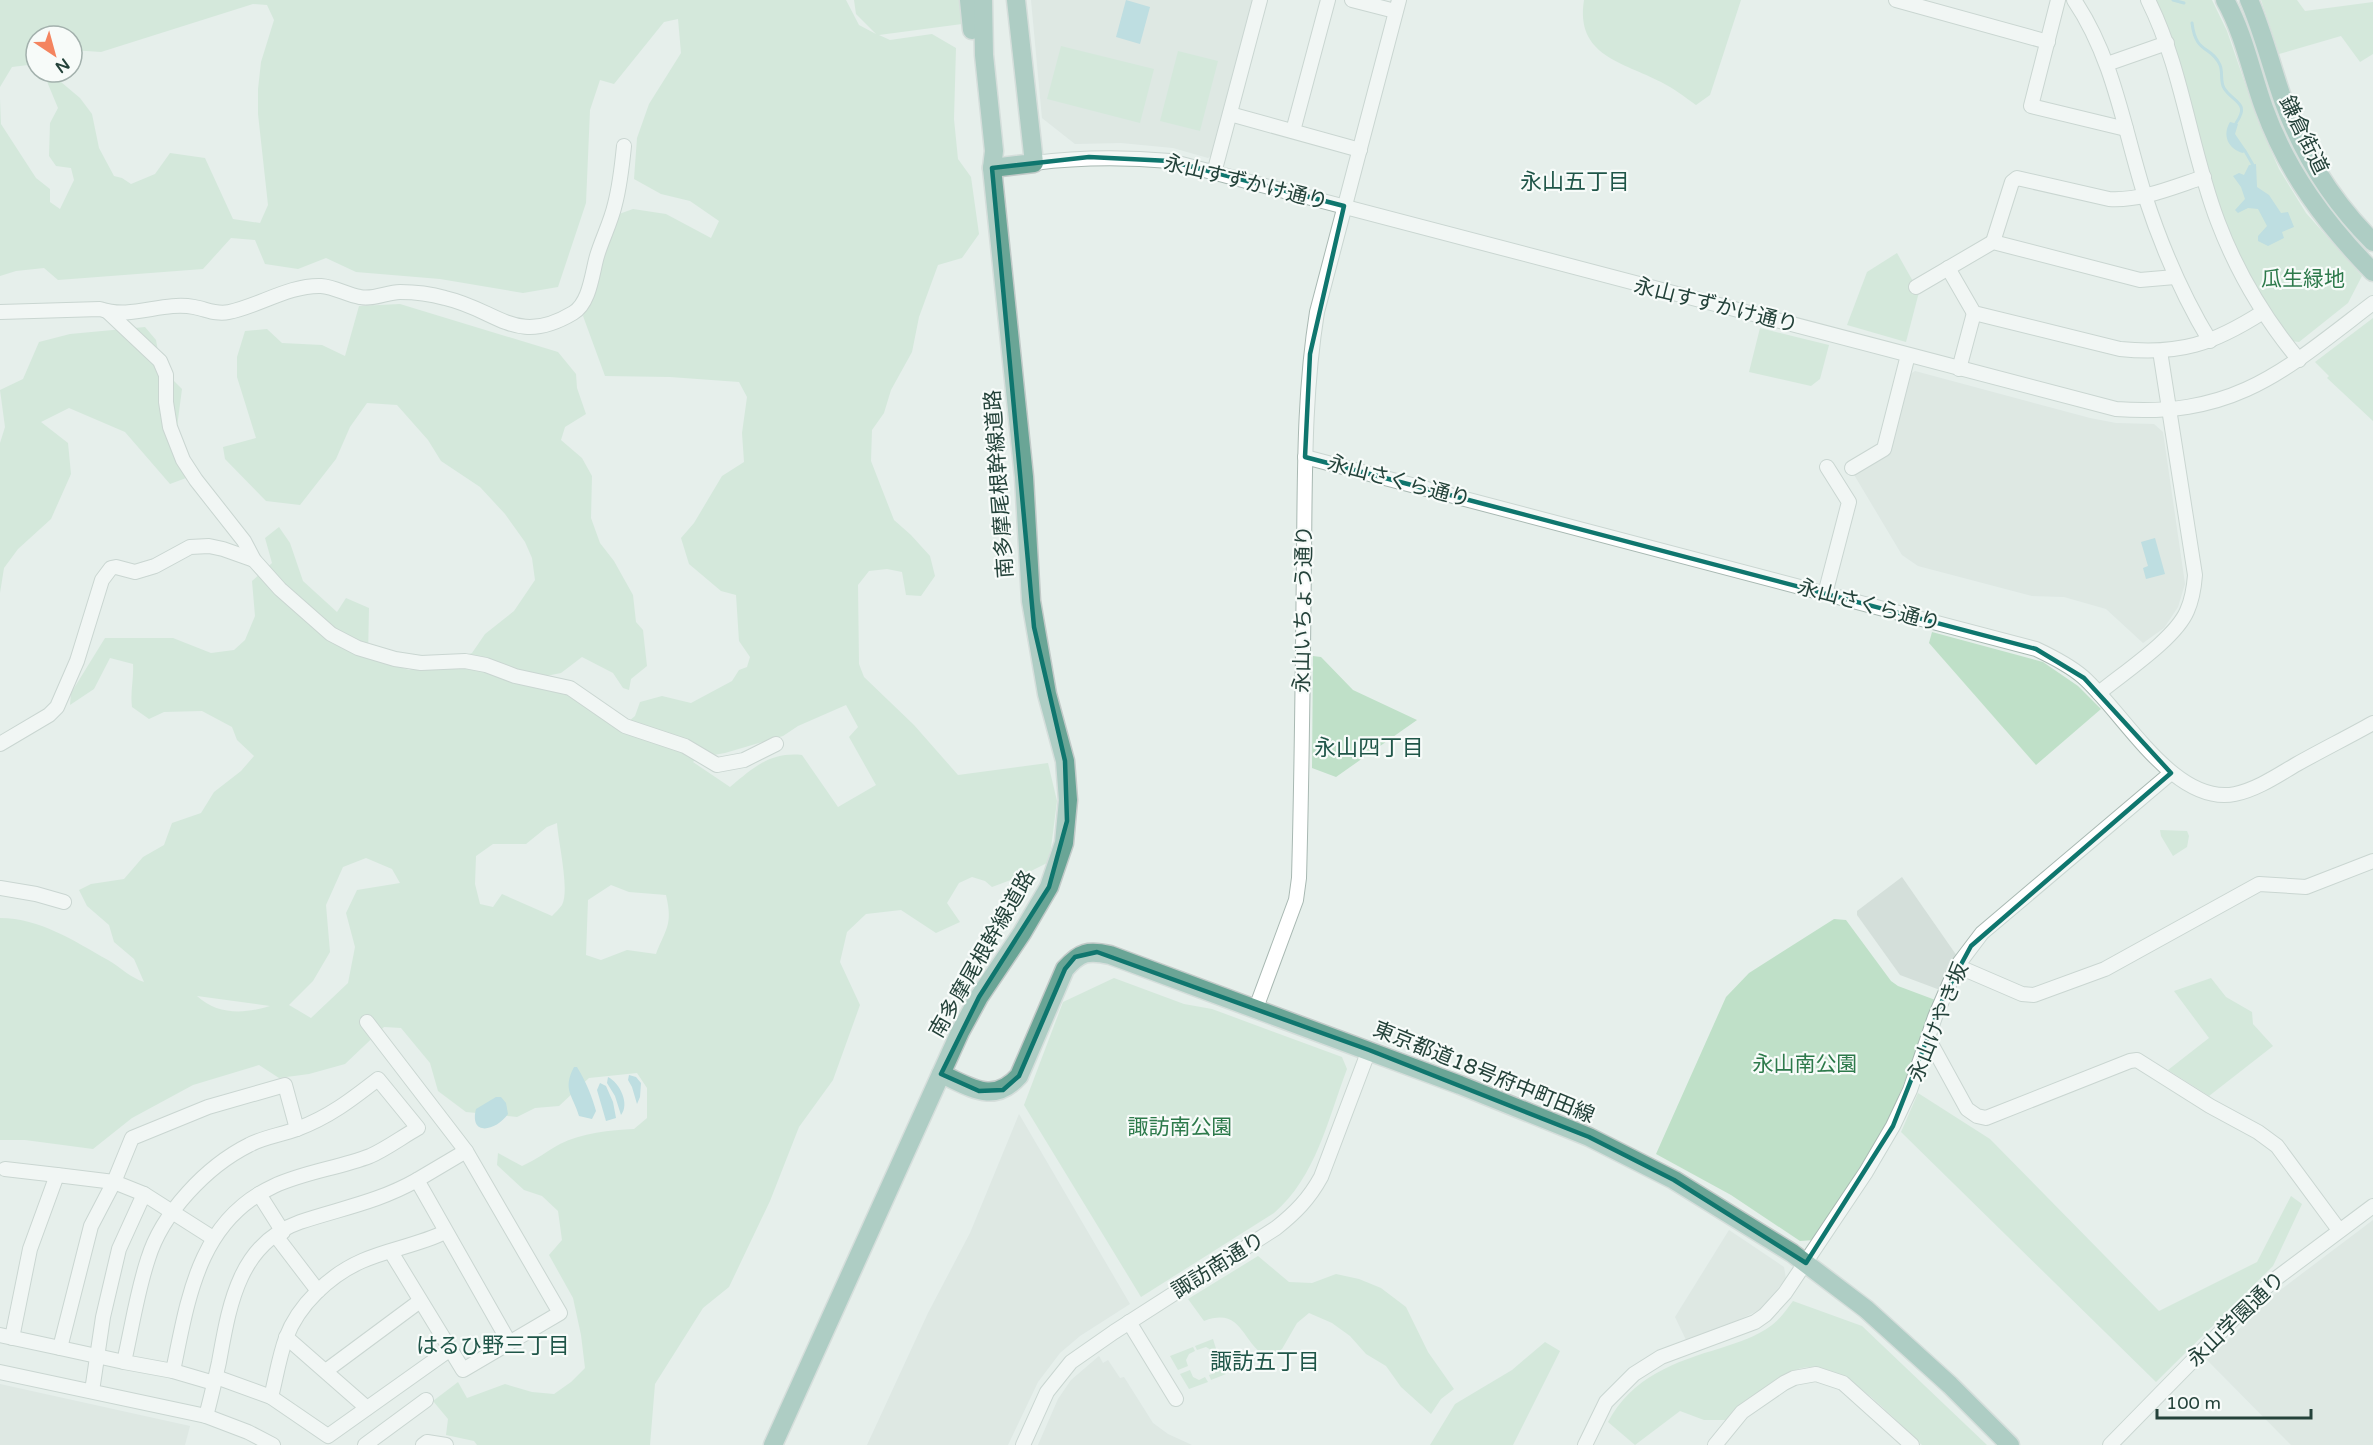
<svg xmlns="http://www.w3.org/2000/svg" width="2373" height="1445" viewBox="0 0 2373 1445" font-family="'Varela Round','Noto Sans JP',sans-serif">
<rect width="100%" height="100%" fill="#e6efeb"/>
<g fill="#d4dfda">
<polygon points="1031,0 1255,0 1214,154 1208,158 1173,148 1121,143 1075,144 1042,118"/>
<polygon points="1915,371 2090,418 2116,423 2154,424 2163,432 2185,584 2178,607 2164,628 2143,643 2106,609 2064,597 2032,596 1918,566 1902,555 1853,473 1888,453 1907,376"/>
<polygon points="1902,877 1957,956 1940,990 1900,975 1857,915 1857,911"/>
<polygon points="1019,1114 1130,1304 1080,1336 1060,1353 1038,1382 1008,1445 867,1445 928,1313 970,1233"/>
<polygon points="2373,1220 2373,1445 2291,1445 2207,1360 2275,1294"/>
<polygon points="1729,1230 1784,1267 1786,1279 1759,1310 1714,1332 1687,1342 1675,1317"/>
<polygon points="1099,1356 1103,1363 1108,1360 1120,1378 1124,1377 1153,1423 1168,1434 1192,1445 1038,1445 1058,1399 1071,1380"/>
<polygon points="0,1384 190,1426 185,1445 0,1445"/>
</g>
<g fill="#bfe0c8" fill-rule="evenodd">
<path d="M0,0H846L859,25L876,34L856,14L854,0H959L962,24L879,35L890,40L932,34L956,48L954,119L958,159L971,177L979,234L962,258L938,265L919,317L912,352L891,390L884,413L872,430L871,461L894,520L911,535L930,556L935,576L921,596L906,595L902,572L887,569L869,571L858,585L859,664L864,677L914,725L958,775L1048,763L1057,801L1051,848L1047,863L1021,876L992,887L985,881L972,877L959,883L947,903L960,922L936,933L901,910L866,914L847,932L840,962L860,1005L833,1080L799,1127L770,1201L729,1287L703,1308L655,1384L650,1445H477L474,1441L446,1435L448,1419L433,1401L458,1382L467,1398L505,1384L532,1392L554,1394L571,1382L585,1368L581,1335L573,1298L549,1255L562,1240L558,1211L542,1196L524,1190L497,1165L498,1153L522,1166C536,1160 547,1151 560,1144C581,1133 611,1130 634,1129L647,1118V1088L637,1073L589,1078L559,1106L535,1108L517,1117L466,1112L438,1091L430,1063L401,1028L384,1027L345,1064L309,1074L279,1078L259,1065L193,1085L132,1118L93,1149L25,1140H0V918C40,918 74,941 108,960C120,967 131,978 144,982L134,959L114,942L109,925L87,906L79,890L91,884L124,879L143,857L164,845L172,823L201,813L214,792L241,771L254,756L237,740L232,727L202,711L164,712L149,719L132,707C130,692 134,679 133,664L110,658L94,689L70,705L71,693L105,638H173L211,653L234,650L245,640L255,616L252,581L272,563L265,538L279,527L290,543L303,581L337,612L346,598L369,608L368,657L409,670L472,653L485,634L514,611L535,580L532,558L525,542L505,514L480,487L441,461L428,440L397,405L367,403L350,427L336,459L300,505L266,501L225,459L223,447L256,438L237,377V357L245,331L267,329L282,343L322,345L345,356L359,306L400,304L558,352L576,374L577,388L586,414L565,427L561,440L582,458L592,476L591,518L600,543L614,561L633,595L636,622L643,630L647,666L631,679L629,690L623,688L613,673L582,657L561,673L546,676L580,696L621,728L635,716L640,702L662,696L691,703L732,681L739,670L747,667L750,657L739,641L736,595L721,591L689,564L681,538L694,523L722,476L744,462L742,433L747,397L739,382L670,377L605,376L583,316L597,284L605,219L633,209L666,214L711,238L719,221L690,201L661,194L634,179L637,138L649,104L681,53L678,19L664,22L614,84L600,80L590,110L586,203L558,287L523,293L440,279L356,272L326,258L298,269L265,264L255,240L231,238L203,269L58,280L44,268L16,271L0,276V99L1,124L36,178L50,189V202L60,209L74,180L71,168L56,166L49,156L50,123L58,108L43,72H57L61,82L80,98L92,114L99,148L114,176L122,178L131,184L155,174L170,153L205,158L233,219L260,223L268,205L258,114V89L261,62L274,20L267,5L253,4L101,52L72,50V36H36V64L12,67L0,87ZM846,705L858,727L849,737L876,785L838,807L802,755C770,752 754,767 730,787L693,762L697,758L725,753L783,736L798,726ZM557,823C558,841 570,890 562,905C559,909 555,913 552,916L502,894L493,907L480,904L475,884L476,856L493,844H526L547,827ZM366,858L392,869L400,883L357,890L346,913L355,947L348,983L311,1018L289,1005L313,981L330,952L326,905L343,867ZM611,885L629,892L666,895C673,925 666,928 656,954L627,950L601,960L586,955L588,900ZM197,996L270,1006C245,1014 217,1015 197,996Z"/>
<path d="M1584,0H1741L1710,95L1696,105C1685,97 1673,88 1661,82C1623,62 1575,56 1584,0Z"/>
<polygon points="2152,0 2212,0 2227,31 2258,121 2279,169 2306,213 2362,276 2348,303 2299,342 2291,341 2266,307 2242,264 2222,218"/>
<polygon points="2261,0 2297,0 2305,11 2373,2 2373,54 2360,62 2341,36 2279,54"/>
<polygon points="1061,46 1154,69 1140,123 1047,99"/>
<polygon points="1178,51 1218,61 1200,131 1160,121"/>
<polygon points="1897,253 1919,292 1906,342 1847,325 1867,272"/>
<polygon points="2373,318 2373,421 2327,378 2329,376 2315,362"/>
<polygon points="145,327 156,340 161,368 182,389 177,427 186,478 170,484 125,432 69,408 41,422 68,443 71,474 51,519 18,549 4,568 0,593 0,443 5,427 0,390 23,379 39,342 70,334"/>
<polygon points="1760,328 1829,345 1820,379 1811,386 1749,372"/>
<polygon points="1932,632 2043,662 2078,686 2101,709 2036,765 1929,643"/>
<polygon points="1313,656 1321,657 1353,690 1417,720 1336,777 1312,768"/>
<polygon points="2160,830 2187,831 2189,836 2187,847 2173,856 2161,836"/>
<polygon points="1834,919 1846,920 1891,981 1898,986 1938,1001 1887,1124 1814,1240 1800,1241 1731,1195 1656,1154 1726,997 1749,973"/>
<path d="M1114,978L1184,1004L1212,1009L1342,1057L1347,1069C1328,1119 1316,1177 1274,1213L1141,1297L1024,1105L1063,1002Z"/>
<polygon points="2211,978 2226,997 2252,1012 2253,1024 2273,1046 2209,1096 2168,1070 2209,1038 2174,991"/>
<polygon points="1918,1093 1990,1139 2159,1311 2257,1262 2291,1196 2302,1204 2273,1266 2156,1382 1901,1132"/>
<path d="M1258,1256L1289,1282L1312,1283L1336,1274L1359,1279L1381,1288L1406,1307L1428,1352L1454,1389L1441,1399L1431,1414L1401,1387L1386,1366L1366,1354L1350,1336L1332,1323L1309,1313L1297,1323L1282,1349L1269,1358C1241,1345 1244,1306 1204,1321L1188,1299Z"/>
<path d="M1793,1301L1862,1326L1987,1445H1922C1896,1421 1848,1366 1811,1367C1783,1367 1746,1402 1727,1420H1704L1680,1411L1635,1445L1608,1422C1632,1377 1674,1362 1721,1348C1739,1342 1756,1337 1772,1325C1780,1319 1787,1309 1793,1301Z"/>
<polygon points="1213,1339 1218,1355 1214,1356 1211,1350 1206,1347 1197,1350 1195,1346"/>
<polygon points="1545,1342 1560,1351 1513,1445 1430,1445 1455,1404 1512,1370"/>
<polygon points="1193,1347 1195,1351 1189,1354 1186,1360 1188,1366 1178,1370 1170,1356"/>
<polygon points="1220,1358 1226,1374 1211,1380 1209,1375 1215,1373 1217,1365 1215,1360"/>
<polygon points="1190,1370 1193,1377 1199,1380 1205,1377 1208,1382 1189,1389 1180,1374"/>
</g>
<g fill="#8ec9d4">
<polygon points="1126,0 1150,7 1140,44 1116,37"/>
<path d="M2230,122L2238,124L2235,134L2246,150L2243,153C2228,149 2222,135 2230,122Z"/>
<polygon points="2256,164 2257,187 2269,195 2281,213 2288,212 2294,227 2282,232 2284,238 2268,246 2258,241 2258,236 2267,226 2258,209 2248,208 2238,213 2235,210 2245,199 2241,187 2233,176 2239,173 2244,175 2249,165"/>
<polygon points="2155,538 2165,574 2146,579 2143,568 2148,566 2141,542"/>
<path d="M574,1067H577C586,1082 592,1096 596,1111L592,1119L579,1116C573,1095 562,1090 574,1067Z"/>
<polygon points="629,1075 636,1077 641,1083 640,1097 637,1104 632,1087 628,1080"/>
<path d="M608,1077C620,1083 630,1104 621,1115L615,1096L607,1083Z"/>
<polygon points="600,1083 606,1086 613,1102 616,1118 606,1121 597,1090"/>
<path d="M496,1097H501L506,1103L508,1114C496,1131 469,1137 476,1109Z"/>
</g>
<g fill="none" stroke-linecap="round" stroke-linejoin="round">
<g stroke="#8ec9d4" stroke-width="3">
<polyline points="2173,0 2184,3"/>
<path d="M2192,23C2196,55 2211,45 2220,65C2223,72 2220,82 2224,88C2232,102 2251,102 2236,123"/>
<polyline points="2245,151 2253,165"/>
</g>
<g stroke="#a8b8b2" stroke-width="16">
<g id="minor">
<polyline points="1352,0 1395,11"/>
<polyline points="1896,0 2048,42"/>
<polyline points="2058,0 2031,106 2126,129"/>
<path d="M2074,0C2114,59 2124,130 2145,196C2162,248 2182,295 2210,341"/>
<path d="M2148,0C2183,70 2190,149 2218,222C2237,272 2265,319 2299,360"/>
<polyline points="2107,64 2167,43"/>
<polyline points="1230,114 1360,150"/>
<polyline points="1293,131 1328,0"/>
<path d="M1034,163C1081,157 1124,157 1170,161L2116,409C2235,418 2284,371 2373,303"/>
<polyline points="1214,173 1260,0"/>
<path d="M1993,242L2012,182L2017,178L2109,199C2142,201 2173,187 2204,177"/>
<path d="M1948,268L1974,313L2120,349C2180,355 2213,344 2263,312"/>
<polyline points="1916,287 1993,242 2140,280 2175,277"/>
<path d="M0,312L100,309C132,320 162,301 194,307C206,309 216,315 229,312C259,306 289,285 321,286C335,287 347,295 360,297C374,300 387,292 400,292C415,292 431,294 445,298C498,310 516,347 573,313C590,303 592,273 597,256C602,239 611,222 615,204C620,185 622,166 624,146"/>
<polyline points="108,312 160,361 166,375 166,402 170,427 183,460 196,480 244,541 254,560 280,589 331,634 358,648 395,659 421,663 465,661 486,665 515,676 570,688 625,726 685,746 717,765 744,760 776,744"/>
<polyline points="1959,369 1974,313"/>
<path d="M1305,457L2036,649C2053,657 2069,665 2083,677C2124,713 2174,806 2235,794C2258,789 2278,775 2297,764C2322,750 2348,737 2373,723"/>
<polyline points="1852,468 1884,449 1908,355"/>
<polyline points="1825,594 1849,502 1827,467"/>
<path d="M2099,693C2123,673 2175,639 2187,611C2192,600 2194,588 2195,575L2160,351"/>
<polyline points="0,744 49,715 57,707 77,661 102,580 111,568 116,567 135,572 155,566 190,547 209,546 223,549 254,560"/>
<polyline points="0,888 36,894 64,902"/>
<polyline points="1957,966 2022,994 2034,995 2105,969 2259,884 2306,887 2373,861"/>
<path d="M1256,1008L1296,900L1299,878C1302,770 1303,662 1304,553C1305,472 1304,393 1317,312L1399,0"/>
<polyline points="367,1022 466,1151 560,1313 463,1370 391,1252"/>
<polyline points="1928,1038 1967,1109 1977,1116 1986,1118 2130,1061 2137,1060 2210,1106 2258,1132 2277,1146 2339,1230"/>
<path d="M378,1079L418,1128C402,1137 386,1149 370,1156C339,1168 304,1172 274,1186C198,1221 188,1299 173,1371L124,1362C132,1327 137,1292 148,1259C162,1213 207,1166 249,1145C264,1137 281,1135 297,1129C329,1117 351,1100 378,1079Z"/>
<polyline points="5,1169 57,1175"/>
<polyline points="417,1180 466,1151"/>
<polyline points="259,1194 283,1232"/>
<polyline points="276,1236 318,1291"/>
<polyline points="1129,1322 1176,1399"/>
<polyline points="0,1335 60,1348 91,1226 114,1182 132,1138 208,1107 285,1085 297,1129"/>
<polyline points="286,1337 367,1408"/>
<polyline points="12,1338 30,1249 57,1175 114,1182 144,1194 213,1238"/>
<polyline points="60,1348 124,1362"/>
<polyline points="327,1370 420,1301"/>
<polyline points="173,1371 214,1383"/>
<polyline points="0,1372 206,1416 248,1432 273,1445"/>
<polyline points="216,1377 271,1397 328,1436 449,1350"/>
<polyline points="92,1391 103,1317 119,1249 144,1194"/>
<path d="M271,1397C276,1378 279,1357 286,1338C298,1305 330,1275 362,1261C389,1249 419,1245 445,1232"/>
<path d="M206,1416C211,1398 215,1380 219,1362C229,1307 238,1244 300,1222C342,1208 378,1202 417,1180L509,1342"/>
<polyline points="365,1445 426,1400"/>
<polyline points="423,1445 427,1442 446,1445"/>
<path d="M1023,1445L1047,1392L1071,1362L1114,1332L1276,1228C1295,1213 1309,1199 1321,1177L1369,1050"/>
<polyline points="1585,1445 1606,1402 1634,1374 1661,1357 1755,1322 1765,1315 1785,1293 1866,1172 1893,1126 1910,1090 1935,1017 1957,966 1982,933 2171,773"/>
<polyline points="1715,1445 1742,1412 1784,1383 1794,1378 1816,1374 1843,1383 1912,1445"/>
<polyline points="2110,1445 2256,1296 2278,1277 2373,1206"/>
</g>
</g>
<g stroke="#c2cac8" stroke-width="21">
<g id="major">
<polyline points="969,0 972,30"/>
<path d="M2225,0C2244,34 2251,72 2264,108C2287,172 2326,224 2373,272"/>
<path d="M2249,0C2263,32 2271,66 2283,100C2302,153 2333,202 2373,242"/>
<polyline points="992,168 1034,163 1016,0"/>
<path d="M941,1074C971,1087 993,1105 1019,1076L1065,969C1080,952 1088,950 1110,955L1460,1085L1589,1137L1674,1180L1792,1253L1866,1309L1950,1385L2010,1445"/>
<polyline points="773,1445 960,1032 979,997 1022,933 1049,887 1064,843 1068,800 1065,761 1047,694 1031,601 1024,477 992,168 994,151 984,55 983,0"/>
</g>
</g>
<use href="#minor" stroke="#fff" stroke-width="14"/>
<use href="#major" stroke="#6aa596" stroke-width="18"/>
</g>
<path d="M0 0H2373V1445H0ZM1089,157L1170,161L1344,206L1310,354L1305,457L2036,649L2084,678L2171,773L1971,946L1944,996L1893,1126L1806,1263L1674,1180L1589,1137L1369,1050L1097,952L1075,957L1065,969L1019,1076L1003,1090L979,1091L941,1074L979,997L1049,887L1067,821L1065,761L1034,627L992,168Z" fill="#e6efeb" fill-opacity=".55" fill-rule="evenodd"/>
<path fill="none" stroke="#0f766e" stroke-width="4.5" stroke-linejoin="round" d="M1089,157L1170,161L1344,206L1310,354L1305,457L2036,649L2084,678L2171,773L1971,946L1944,996L1893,1126L1806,1263L1674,1180L1589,1137L1369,1050L1097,952L1075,957L1065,969L1019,1076L1003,1090L979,1091L941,1074L979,997L1049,887L1067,821L1065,761L1034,627L992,168Z"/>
<g text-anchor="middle" stroke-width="4.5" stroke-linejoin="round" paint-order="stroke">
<g font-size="21" fill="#24423a" stroke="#f7fbf9">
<text transform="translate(2304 135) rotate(64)" y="7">鎌倉街道</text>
<text transform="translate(1246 182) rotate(14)" y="7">永山すずかけ通り</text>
<text transform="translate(1716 305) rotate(14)" y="7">永山すずかけ通り</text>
<text transform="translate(1399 481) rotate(15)" y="7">永山さくら通り</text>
<text transform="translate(999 484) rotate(-94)" y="7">南多摩尾根幹線道路</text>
<text transform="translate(1869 605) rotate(15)" y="7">永山さくら通り</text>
<text transform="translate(1303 609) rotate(-89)" y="7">永山いちょう通り</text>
<text transform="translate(982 954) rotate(-60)" y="7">南多摩尾根幹線道路</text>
<text transform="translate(1938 1022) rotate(-68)" y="7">永山けやき坂</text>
<text transform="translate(1484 1072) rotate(22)" y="7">東京都道18号府中町田線</text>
<text transform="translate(1218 1265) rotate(-32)" y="7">諏訪南通り</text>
<text transform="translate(2236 1319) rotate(-44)" y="7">永山学園通り</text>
</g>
<g font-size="21" fill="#2d7a4b" stroke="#f7fbf9">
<text x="2303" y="286">瓜生緑地</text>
<text x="1805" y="1071">永山南公園</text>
<text x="1180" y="1134">諏訪南公園</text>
</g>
<g font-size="22" fill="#1f5548" stroke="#f7fbf9">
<text x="1575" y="189">永山五丁目</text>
<text x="1369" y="755">永山四丁目</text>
<text x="493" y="1353">はるひ野三丁目</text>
<text x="1265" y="1369">諏訪五丁目</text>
</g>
</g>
<g transform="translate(54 54) rotate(144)"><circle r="28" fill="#f7fbf9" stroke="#a3b1ad" stroke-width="1.5"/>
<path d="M0-4.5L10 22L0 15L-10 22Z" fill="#f4845f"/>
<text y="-9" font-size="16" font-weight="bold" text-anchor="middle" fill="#24423a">N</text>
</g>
<path d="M2157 1409v9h154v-9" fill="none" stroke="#24423a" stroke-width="3"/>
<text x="2166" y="1409" font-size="18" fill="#24423a" stroke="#f7fbf9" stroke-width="4.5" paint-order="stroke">100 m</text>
</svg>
